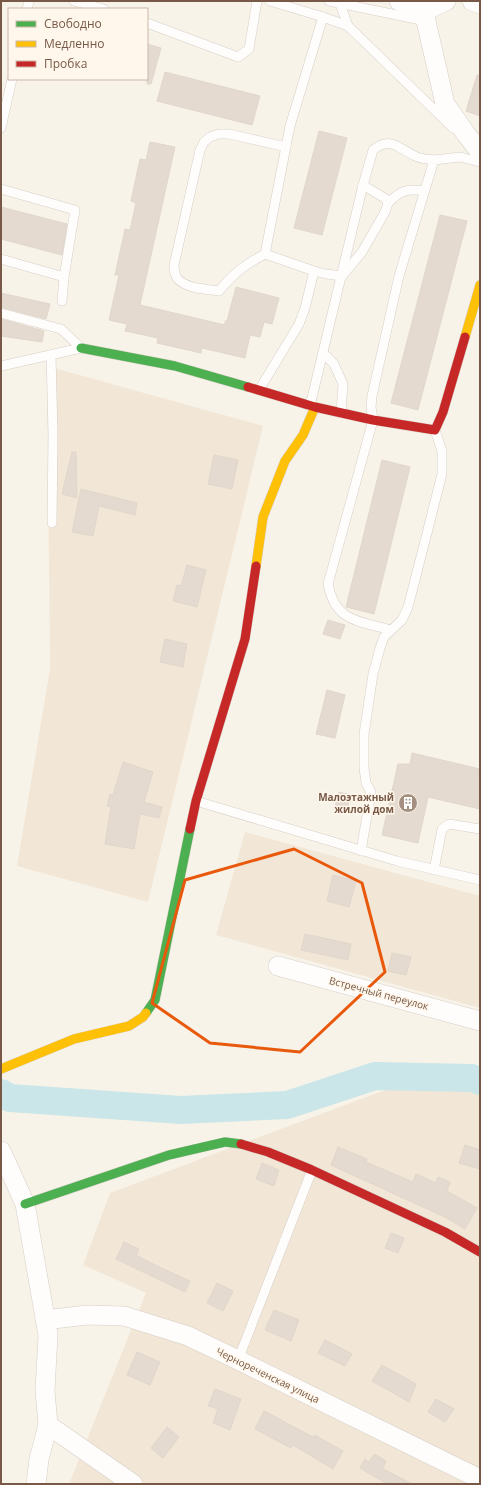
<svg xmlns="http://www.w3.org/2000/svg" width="481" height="1485" viewBox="0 0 481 1485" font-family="'Open Sans',sans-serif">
<rect width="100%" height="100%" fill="#f8f3e9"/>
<g fill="#f2e6d6">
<polygon points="47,366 263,426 148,902 17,866 50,669"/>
<polygon points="245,832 480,896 480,1008 216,935"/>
<polygon points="444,1068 480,1086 480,1484 69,1484 146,1293 83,1265 110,1193"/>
</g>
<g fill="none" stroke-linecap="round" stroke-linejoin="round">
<polyline stroke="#cae6e9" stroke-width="28" points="1,1093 10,1098 181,1110 287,1105 375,1076 472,1078 480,1081"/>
</g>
<g fill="#e4dad0" stroke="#e1d6cb">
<polygon points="147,44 161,48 151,84 147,84"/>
<polygon points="165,72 260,96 252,125 157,101"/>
<polygon points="477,75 480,75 480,116 466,111"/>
<polygon points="319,131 347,138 322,235 294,228"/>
<polygon points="150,142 175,147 140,305 225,325 225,321 227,321 236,287 279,298 272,324 264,322 260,337 250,335 245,358 202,348 201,353 157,343 158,338 125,331 127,324 109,320 119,275 115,275 125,229 130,230 136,203 131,201 140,159 146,160"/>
<polygon points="1,207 67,224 62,255 1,239"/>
<polygon points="440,215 467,221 418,410 391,403"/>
<polygon points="1,293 50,304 46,319 1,307"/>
<polygon points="1,319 44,331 42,342 1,336"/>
<polygon points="72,452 76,452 77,498 62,494"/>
<polygon points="214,455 238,460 232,489 208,484"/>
<polygon points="382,460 410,467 374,614 346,607"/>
<polygon points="81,489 137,503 135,515 99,506 93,536 72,532"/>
<polygon points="187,565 206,570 197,607 173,601 177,585 181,586"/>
<polygon points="328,620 345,625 340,639 323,634"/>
<polygon points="165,639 187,644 183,667 160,662"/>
<polygon points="327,690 345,695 335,738 316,734"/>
<polygon points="412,753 480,769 480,809 428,797 418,843 382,835 398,764 410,764"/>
<polygon points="123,762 153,772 144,802 162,807 159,818 140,814 134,849 105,844 111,807 107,806 110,794 113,795"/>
<polygon points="339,792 351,795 347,810 335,807"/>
<polygon points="333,875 356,881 349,907 327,901"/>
<polygon points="305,934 351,944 348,960 301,950"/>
<polygon points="392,953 411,957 406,975 388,971"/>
<polygon points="465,1145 480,1150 480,1169 459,1163"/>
<polygon points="338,1147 367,1159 366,1162 413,1182 416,1174 436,1183 438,1177 450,1182 447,1191 477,1208 465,1229 447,1218 331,1165"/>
<polygon points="262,1163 279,1170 274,1186 256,1179"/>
<polygon points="391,1233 404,1238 398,1253 385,1248"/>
<polygon points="124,1242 139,1249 136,1255 157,1266 190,1281 185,1292 116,1259"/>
<polygon points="217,1283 233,1291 223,1311 207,1303"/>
<polygon points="274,1310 299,1320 291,1341 265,1330"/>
<polygon points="325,1340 352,1354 345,1366 318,1353"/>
<polygon points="137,1352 160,1362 150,1385 127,1375"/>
<polygon points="382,1365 416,1384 409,1402 372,1381"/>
<polygon points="215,1389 241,1399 230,1430 213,1423 218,1409 208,1406"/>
<polygon points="436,1399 454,1409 445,1422 428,1412"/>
<polygon points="264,1411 313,1437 315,1435 343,1451 333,1469 293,1445 291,1448 255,1429"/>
<polygon points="167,1427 179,1437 163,1458 151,1448"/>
<polygon points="374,1454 386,1461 383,1468 385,1470 412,1484 387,1484 360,1468 365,1459 369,1462"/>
</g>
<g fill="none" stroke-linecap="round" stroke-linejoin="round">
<g stroke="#d6cec6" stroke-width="10">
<g id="lane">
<polyline points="74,1 104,9"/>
<polyline points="270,1 323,17 348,26 453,128"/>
<polyline points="329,1 426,21"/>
<polyline points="339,1 348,26"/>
<polyline points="27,9 29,1"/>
<polyline points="147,23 238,57 249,49 257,1"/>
<polyline points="1,128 12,79"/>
<polyline points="1,189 75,210 64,277 62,301"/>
<path d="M388,203C400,191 407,188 424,191"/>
<path d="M265,254C244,265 234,273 219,291C206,289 186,289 177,278C175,275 174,269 174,265L200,150L204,142L210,137L219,134H229L286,147"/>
<polyline points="1,259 64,277"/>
<polyline points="314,271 326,274 342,276 362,252 385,212 388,203 386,199 363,185"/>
<polyline points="1,313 61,329 81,348"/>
<polyline points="323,353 334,364 343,384 341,413"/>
<polyline points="51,355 53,434 52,523"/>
<polyline points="1,366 81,348"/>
<polyline points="259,390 299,324 305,308 314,271 265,254 290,126 323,17"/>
<path d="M310,406L363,185L373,150C391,136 398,148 415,156C420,159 428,159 434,160"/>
<path d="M391,630C359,621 335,622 328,584L373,420L371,407L372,396L399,276L434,160L460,157L480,162"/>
<polyline points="196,801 397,861 480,880"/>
<polyline points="361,851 371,792 366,783 364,768 364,734 373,674 380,648 384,637 402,620 408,607 426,537 442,474 442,451 435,430"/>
<polyline points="434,870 442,829 449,824 480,829"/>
<polyline points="238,1360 312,1170"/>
</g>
</g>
<g stroke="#d6cec6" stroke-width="20">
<g id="street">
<polyline points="399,1 424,11 446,1"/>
<polyline points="425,1 426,21 445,104 466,134 480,152"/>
<polyline points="472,1 480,4"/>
<polyline points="278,966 480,1021"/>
<polyline points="1,1151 25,1204 48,1335 45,1391 48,1425 39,1459 36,1484"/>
<polyline points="45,1320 87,1315 124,1316 188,1336 238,1360 480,1479"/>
<polyline points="48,1425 133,1484"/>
</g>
</g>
<g stroke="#d6cec6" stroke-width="10">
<g id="fast">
<polyline points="81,348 175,366 248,387"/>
<polyline points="146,1013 155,1000 190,829"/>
<polyline points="25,1204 169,1155 225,1142 241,1144"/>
</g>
</g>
<g stroke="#d6cec6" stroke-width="10">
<g id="slow">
<polyline points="465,337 480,285"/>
<polyline points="256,566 263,517 285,461 303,435 315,407"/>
<polyline points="1,1069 74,1039 129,1026 143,1017 146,1013"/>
</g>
</g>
<g stroke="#d6cec6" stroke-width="10">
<g id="jam">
<polyline points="248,387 315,407 373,420 435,430 443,412 465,337"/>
<polyline points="190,829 196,801 245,639 256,566"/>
<polyline points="241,1144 268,1152 312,1170 445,1232 480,1252"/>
</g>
</g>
<use href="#lane" stroke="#fefdfc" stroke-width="9"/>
<use href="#street" stroke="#fefdfc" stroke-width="19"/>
<use href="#fast" stroke="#4caf50" stroke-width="9"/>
<use href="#slow" stroke="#ffc107" stroke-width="9"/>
<use href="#jam" stroke="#c62828" stroke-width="9"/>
</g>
<path fill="none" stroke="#e8590c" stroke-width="3" stroke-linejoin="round" d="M294,849L362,883L385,972L300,1052L210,1043L152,1003L185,880Z"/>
<defs>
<g id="building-disc" transform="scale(1)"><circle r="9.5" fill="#a58f80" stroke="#fff7eb"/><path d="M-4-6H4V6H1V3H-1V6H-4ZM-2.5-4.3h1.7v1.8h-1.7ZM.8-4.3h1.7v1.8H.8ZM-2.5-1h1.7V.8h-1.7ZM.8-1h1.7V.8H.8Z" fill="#fff"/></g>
</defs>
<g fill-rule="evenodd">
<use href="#building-disc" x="408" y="803"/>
</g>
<g text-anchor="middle" stroke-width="3" stroke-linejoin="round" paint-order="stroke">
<g font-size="10" font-weight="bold" fill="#785947" stroke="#fff7eb" text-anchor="end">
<text x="394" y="801">Малоэтажный<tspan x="394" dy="12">жилой дом</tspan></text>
</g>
<g font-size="10" fill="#785947" stroke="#fff7eb">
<text transform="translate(379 993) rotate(15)" y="4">Встречный переулок</text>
<text transform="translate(268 1375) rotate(26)" y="4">Чернореченская улица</text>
</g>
</g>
<rect width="481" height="1485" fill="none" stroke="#785947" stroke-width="4"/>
<rect x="8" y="8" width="140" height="72" fill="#fff7eb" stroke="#c9b8a9"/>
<rect x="16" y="21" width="20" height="6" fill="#4caf50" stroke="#c9b8a9"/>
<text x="44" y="28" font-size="12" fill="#785947">Свободно</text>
<rect x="16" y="41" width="20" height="6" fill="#ffc107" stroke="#c9b8a9"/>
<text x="44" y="48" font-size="12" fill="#785947">Медленно</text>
<rect x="16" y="61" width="20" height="6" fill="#c62828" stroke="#c9b8a9"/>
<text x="44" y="68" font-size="12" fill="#785947">Пробка</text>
</svg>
